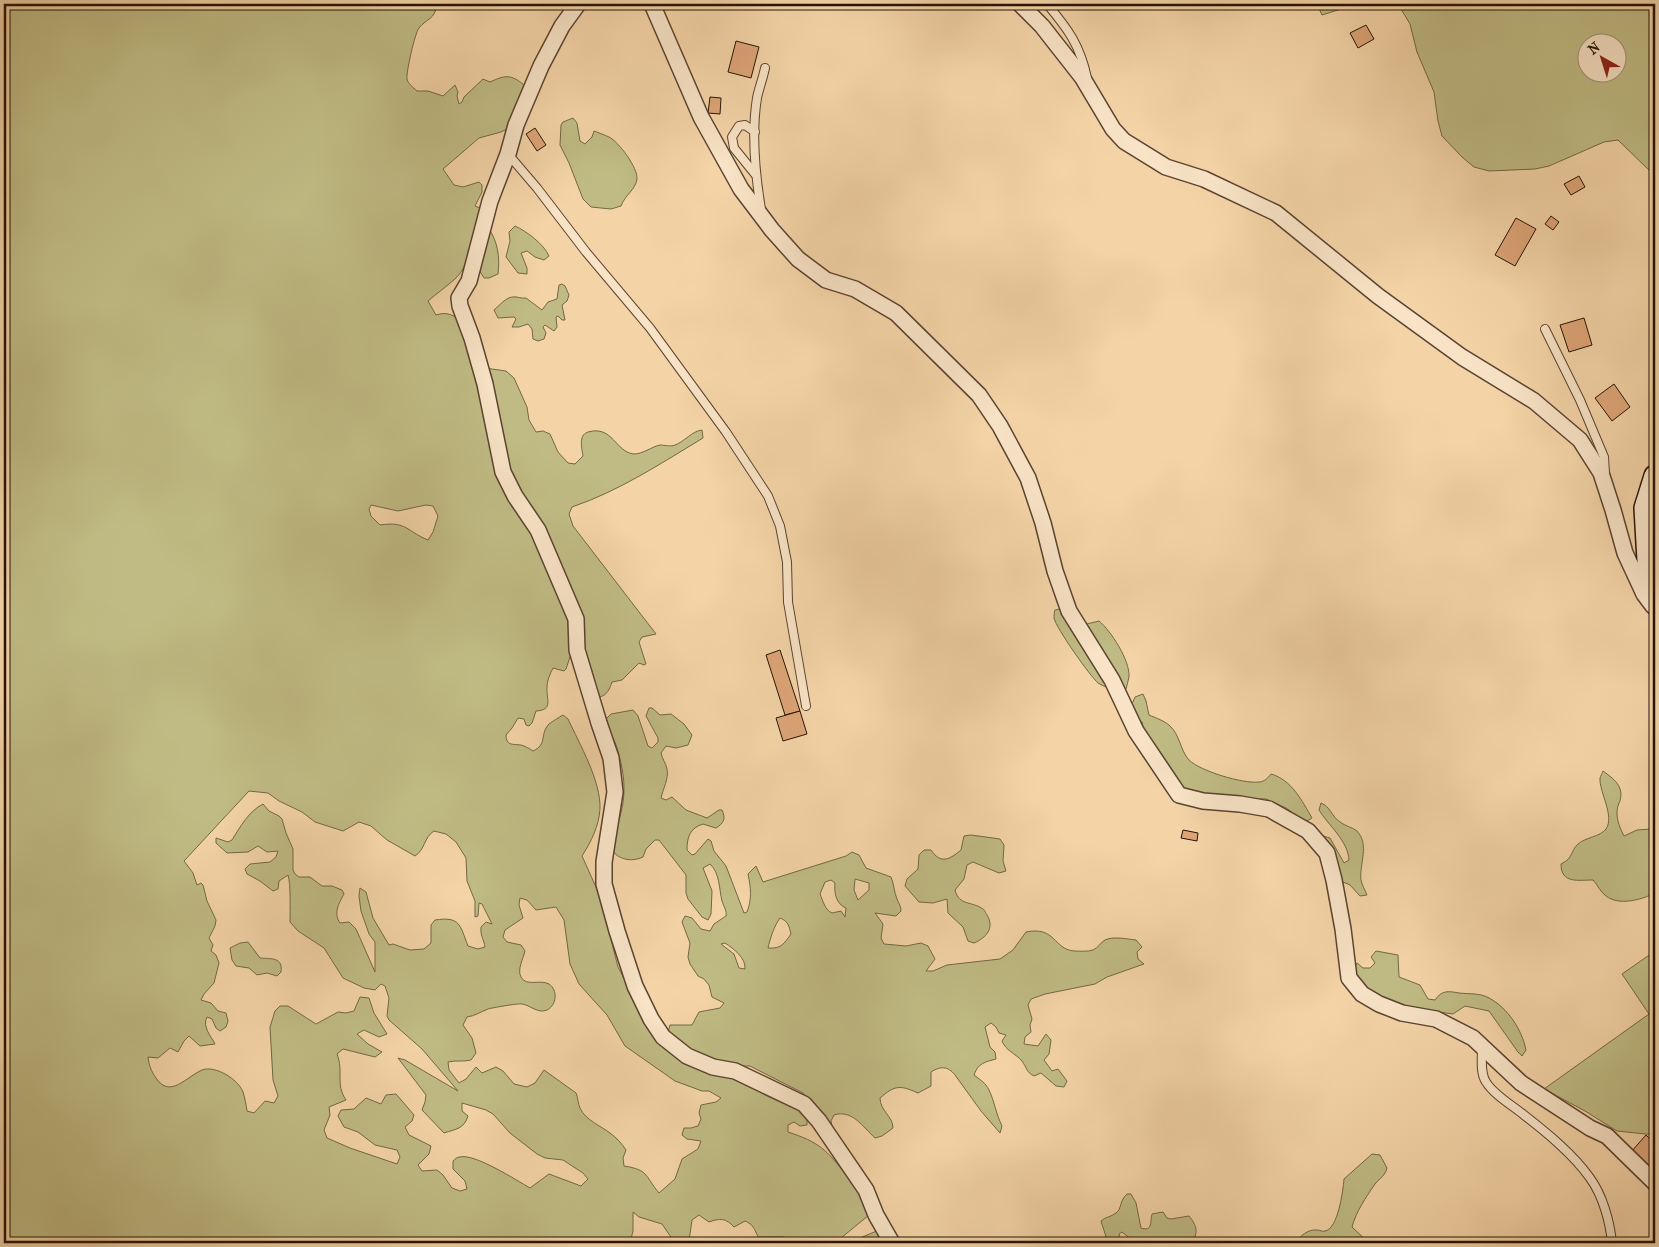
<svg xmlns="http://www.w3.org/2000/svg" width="1659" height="1247" viewBox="0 0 1659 1247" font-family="'IM FELL French Canon',serif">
<rect width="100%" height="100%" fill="#f4d4a7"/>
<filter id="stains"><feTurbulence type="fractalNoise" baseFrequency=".004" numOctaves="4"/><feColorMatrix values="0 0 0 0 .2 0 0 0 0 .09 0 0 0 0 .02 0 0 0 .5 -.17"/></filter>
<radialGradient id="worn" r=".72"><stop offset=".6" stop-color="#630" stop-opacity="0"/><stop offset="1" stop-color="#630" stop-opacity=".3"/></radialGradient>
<g fill="#c0bb84" stroke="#736746" fill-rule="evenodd">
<path d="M4,4H437C435,20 427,18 419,28C415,33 406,72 407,79C408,84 413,87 417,91H428L443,96L455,85L458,92L457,96L459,104L462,102L464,97L483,79L490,82C505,75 511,74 524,85L525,93L509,128L501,132L479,138L443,169L454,185L463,187L479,182L482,185V192L475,206L480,208C480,228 470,265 455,279C446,287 436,294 428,301L436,315C464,305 476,348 485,368L506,371L514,378L527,407L529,420L536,432L543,431L550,434L558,452L568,463L575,464L583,456C582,449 578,435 588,432C613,425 615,452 634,454C643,454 651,447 660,445C665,445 670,447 675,445C684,442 692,431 702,430L703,438C660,464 619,491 572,507L569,514L573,526L656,634L642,637L639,642L646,664L644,665L639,663L622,680L612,682C610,688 607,696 599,697L592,683L571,654L566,669L564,671L553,668C550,674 547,681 547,687C546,699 554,710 536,711L532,723L529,726L526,725L524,719L518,718L512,728L506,735C506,746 513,744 521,745C525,746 530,749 533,751C548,744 539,735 549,724C553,721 558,718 563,715L568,719C580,745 601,781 600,809C599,826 591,842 582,856L600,896L618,967L632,994L660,1042L746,1079L798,1107L807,1118V1125L800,1126L794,1122L788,1125V1132C819,1142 827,1150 846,1175L850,1174L862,1195L869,1215L835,1243H799L784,1237H758C755,1230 753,1224 745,1221L734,1227C726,1218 720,1218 709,1222L699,1215L692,1220L689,1241L691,1243H675L662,1224L639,1217L633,1212V1231L630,1243H4ZM371,505L398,511L426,505L433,506L438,516L433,532L428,540C406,531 407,521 380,525L371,516L369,509ZM249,791L268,793L279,801L302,812L315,822L343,831L359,822L371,826L387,840L415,856C425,850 424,837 434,831L446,834L456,842L466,858L467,881L475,901V917L478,916L479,903L482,904L492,924L486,922L481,927C480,935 484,940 485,947L478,949L468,946C460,926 461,916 435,920L431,925V943L424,949L410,950L393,944L389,945L373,918L366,892L360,888L359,896L361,911L369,934L375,942V972L356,929L349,922L340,923C333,913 339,903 344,894L342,890L332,886H322L310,877H299L295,874L293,870V849L286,833L282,819L279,816L269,811L263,804C249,811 240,827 232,840L228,842L216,838V843L227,853L248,852L258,846L267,852L278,851L276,857L270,862L250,864L245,869L247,874L260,881L273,891L278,889L279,881L288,875C291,884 290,911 290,922L298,931L324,948L343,978L364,988L375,990L381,984L385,986L389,998L387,1016L389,1020L422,1049L458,1091L405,1060L398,1058L426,1095L425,1102L422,1110L444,1133C456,1129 464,1129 468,1116L462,1111V1103L486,1110L493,1114L510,1133L537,1154L545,1158L563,1160L583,1173L588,1179L581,1186L549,1174L530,1188C516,1180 474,1153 460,1157C457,1157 455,1159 453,1161V1169L465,1181L467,1189L460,1191L452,1188L443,1175L437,1170L422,1171L418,1165L429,1154L431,1146L409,1135L405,1127L412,1121L414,1115L396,1094L386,1095L381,1104L366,1098L354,1109L341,1110L338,1116L344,1127L358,1132L375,1145L397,1150L400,1157L397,1164L350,1148L327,1138L324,1130L330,1115L329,1107L346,1100C335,1084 344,1072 337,1054L343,1049L375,1057L382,1052L368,1044L357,1034L364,1030L379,1037L387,1034L374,1013L369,998L360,997L354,1011L346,1013L338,1012L316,1024L288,1006H280L275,1011L270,1027L273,1080L278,1096L274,1103L265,1101L254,1113L247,1111C246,1105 245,1098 243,1092C238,1079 215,1065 202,1070C186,1077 170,1099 156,1078C151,1071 149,1065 148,1057L158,1058L170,1048L178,1052L184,1041L189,1036L200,1046L215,1044C211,1036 202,1027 207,1017L212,1019L216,1028L220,1031L226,1027L228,1021L226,1013L218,1011L211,1003L201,1000L204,994L214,983L219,963L216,955L211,951L213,945L209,938L215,926L216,920L207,901L203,885L201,883L197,885L193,873L184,861ZM520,898L527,900L536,910L556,907L564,920L570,964L579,984L607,1015L625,1046L675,1081L702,1091H709L721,1098L716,1102L701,1105L699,1113L701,1119L698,1126L691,1128H684L682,1135L687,1139L701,1141L698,1149L682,1159L675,1179L659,1193C644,1175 649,1170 624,1166L623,1158L626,1150C622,1144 617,1138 610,1133C601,1126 585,1120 580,1108C578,1104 578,1097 576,1093L544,1070L535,1083L527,1087L514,1084L503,1071L496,1067L482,1073L476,1067L466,1079L459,1083L449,1070L448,1062C456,1060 463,1062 471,1060L476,1053L472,1038L463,1025L467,1017C475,1016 480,1012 488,1009C491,1008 519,1003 522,1004C530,1005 538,1014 547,1010C557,1005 558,990 549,984C540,979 526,987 521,977C517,970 523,959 525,951L521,945L507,942L503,937L505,930L523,918L519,905Z"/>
<polygon points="1317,4 1357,4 1322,15"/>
<path d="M1398,4H1655V176L1618,140L1604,142L1549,166L1535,169L1489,171L1474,167L1462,157L1442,136L1438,121L1434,92L1417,52L1410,24ZM1586,42H1616V72H1586Z"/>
<path d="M573,118L577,123L580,141L585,144L592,137L594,131C599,133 605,135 609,137C619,142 638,168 637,179C636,189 625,195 621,206L611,209L591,207L583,199L569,163L560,145L561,125L563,122Z"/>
<path d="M515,226C526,231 544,244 549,256L544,260L535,257L527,251L521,253L527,268V274L518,273L506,257L510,241L509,232Z"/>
<path d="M488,227C498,242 500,257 498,274L489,278H484L476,265Z"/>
<path d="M562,284L565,286L569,295L567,301L562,305L565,320H562L558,316L556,317L557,327L554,331L545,325L543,327L546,333L544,339L538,341L533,339L532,329L528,324L519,327H512L516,319L514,317L498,318L494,310C499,306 506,297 513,297C517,296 521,299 526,298L542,310L548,302L557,299L559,285Z"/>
<path d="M1060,609L1067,623L1071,628L1099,621C1111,631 1130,660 1129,677C1128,681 1127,686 1126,689L1120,692C1113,689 1104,687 1098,683C1090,676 1056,628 1054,618C1054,617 1054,612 1055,610Z"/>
<path d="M1143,694L1146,701L1149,715C1156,718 1165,721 1170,726C1180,735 1180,750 1189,760C1200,771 1243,784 1259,782C1264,782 1268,778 1271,774C1292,780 1302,801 1312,818L1305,822L1286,808L1266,799H1259L1245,804L1190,794L1162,766L1145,735L1142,722L1135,719L1132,704L1135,697Z"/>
<path d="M649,708H652L660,715L671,714L684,724L692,735L688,745L676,748L666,746L661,753C662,759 666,763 667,769C669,778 663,789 661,798L666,800L672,797L686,810L707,818L719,810H722C726,819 724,823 716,828L703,824C690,828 687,837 687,850L692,855L695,854L708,839L711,841L714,851L726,866L744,913L747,912C752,899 751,888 748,874L756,866L763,882L846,856L852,852L859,855L866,868L891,877C894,884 894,892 897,899C899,904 901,906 901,911L896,916L875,913L883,924L881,938L884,944L906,946L921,943L928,946L935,959L926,971H933L947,965L1000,959L1013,950L1026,932C1056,926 1053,949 1074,951C1079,951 1088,952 1093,950C1098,948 1101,942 1105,940C1113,936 1127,939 1136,940L1142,947L1137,952L1138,959L1144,964L1107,977L1095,984L1045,994L1031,999L1028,1005L1032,1019L1030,1025L1031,1032L1025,1037L1024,1044L1038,1046L1046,1034L1051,1040L1049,1054L1044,1060L1052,1071L1058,1069L1067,1081L1064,1087L1056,1086L1041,1073L1034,1076C1026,1072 1027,1068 1022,1061C1015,1053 1006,1051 1002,1041L1006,1035L999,1033L996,1027L991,1023L985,1027L990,1047L995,1052L996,1059C985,1062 978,1063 974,1075C979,1079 986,1083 989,1090C994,1100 996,1114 1002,1126L1000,1133L981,1111L955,1075C948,1066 940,1066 931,1072V1086L918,1093C900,1085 895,1085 880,1098C880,1111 893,1116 893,1128L882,1136L875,1138C863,1127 852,1109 834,1115L831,1121L834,1136L819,1112L803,1093L750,1066H721L700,1060L668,1032L670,1025H692L699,1012L720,1008L724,1003L712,997L709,985L704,979L698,976L690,964L688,957L690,943L682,922L685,916L692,918L701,929L710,931L714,924L726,916C727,911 724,907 722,901C719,889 720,873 710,864L703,868L712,891L711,914L708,920L702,917L688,899L686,893V875L659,840H655L646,849L643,857C630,863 615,859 610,846C625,806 629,789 617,748C614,737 606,730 606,719L611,714L633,710L638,716L648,746L652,748L658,742V738L646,716ZM855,879L869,883V890L858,900L854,890ZM831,880L835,883C834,893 836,904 846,908L845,917L841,911L832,913C825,910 823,901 820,894L825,882ZM780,918C788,921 789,926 791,934C784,944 781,949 768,948C770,939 774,926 780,918ZM725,943C734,949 746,958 745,969L739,968L734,954L721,944Z"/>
<path d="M1603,771C1614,779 1624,786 1620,801C1618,805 1617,808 1617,813C1617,821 1620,828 1624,836L1637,830L1651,829L1655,832V893C1641,900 1619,906 1606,896C1600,892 1598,885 1593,880C1578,880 1561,884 1561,864C1574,858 1570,851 1578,844C1586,837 1600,837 1606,829C1615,816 1599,792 1600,778C1600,777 1603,772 1603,771Z"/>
<path d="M1321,803C1330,806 1332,817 1340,822C1345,826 1352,827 1357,831C1370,845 1359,864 1361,880C1362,885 1365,890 1367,895L1360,896L1350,885L1343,882L1339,877L1336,863L1323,836L1330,838L1344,863L1349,860C1348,841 1329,826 1319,810Z"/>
<path d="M971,835L1000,839L1004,845L1003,861L1006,871L999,873L973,862L967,865L964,879L955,890C959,906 972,901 983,909C984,909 986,914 987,915C995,928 986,938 974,943L968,941L963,927L948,913L947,899L933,903L919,902L905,886L907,879L918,869L919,855L924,850H931C941,865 950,859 961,850L964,836Z"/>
<path d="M248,942L260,958C272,959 283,957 281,972L277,976L267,973L257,975L249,968L236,966L232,960L230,948L240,943Z"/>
<path d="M1376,951L1398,955L1399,977L1420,985L1428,999L1435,1000C1442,990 1448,991 1459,993C1468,994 1481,993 1489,998C1508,1008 1522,1030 1526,1050L1522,1056L1518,1052L1489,1011L1465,1006L1453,1014L1397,1006L1366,988L1353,971L1357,963L1363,968H1370L1375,963L1371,957Z"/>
<polygon points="1655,951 1655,1135 1617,1131 1585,1111 1544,1089 1649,1014 1622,974"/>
<path d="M1372,1154L1380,1155L1387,1168C1385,1176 1380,1178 1375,1184C1366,1197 1356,1212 1352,1227L1369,1243H1295C1300,1236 1308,1229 1317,1230C1321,1230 1321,1232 1325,1231C1338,1229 1343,1191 1344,1179Z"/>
<path d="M1127,1194H1131L1136,1203L1141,1228C1153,1232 1150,1221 1152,1214L1163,1212L1167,1218L1171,1219L1189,1216C1197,1226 1199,1233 1191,1243H1136L1122,1232L1119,1234L1121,1243H1108L1101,1221C1105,1217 1111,1217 1116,1213C1122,1209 1119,1201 1127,1194Z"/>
<polygon points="879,1230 887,1243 853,1243 860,1238"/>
</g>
<g fill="#dda577" stroke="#261307">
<polygon points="1366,25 1374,39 1358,48 1350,33"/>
<polygon points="736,41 759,47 751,78 728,72"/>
<polygon points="710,97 721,98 720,114 708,113"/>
<polygon points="535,128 546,145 537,151 526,134"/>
<polygon points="1579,176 1585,187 1571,195 1564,184"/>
<polygon points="1551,216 1559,222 1553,230 1545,224"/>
<polygon points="1516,218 1536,229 1515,266 1495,255"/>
<polygon points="1584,318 1592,345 1569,352 1560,325"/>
<polygon points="1614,384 1630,407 1612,421 1595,398"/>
<polygon points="780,650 800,711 785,715 766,655"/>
<polygon points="800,711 807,734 783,741 776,718"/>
<polygon points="1183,830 1198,833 1197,841 1181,838"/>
<polygon points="1646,1135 1655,1144 1655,1172 1631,1152"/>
</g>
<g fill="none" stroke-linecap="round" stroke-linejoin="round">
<g stroke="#5a432f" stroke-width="10">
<g id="lane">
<path d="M1047,4C1068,29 1080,45 1087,78"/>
<polyline points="755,132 745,125 739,126 732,137 734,148 755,174"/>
<polyline points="508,154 537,188 586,252 650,328 726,432 768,496 780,526 787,562 788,602 806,706"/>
<path d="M761,209C755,173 751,135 757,98C759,88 763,78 765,68"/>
<polyline points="1545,329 1580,400 1604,457 1605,473"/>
<path d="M1482,1048C1482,1058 1480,1073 1486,1082C1494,1095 1512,1105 1524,1115C1547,1133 1573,1154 1590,1178C1603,1196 1610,1222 1612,1243"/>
</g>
</g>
<g stroke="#5a432f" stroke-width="18">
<g id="street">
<polyline points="578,4 562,26 541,66 516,125 508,154 490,201 469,281 459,298 460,306 472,338 485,384 503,472 515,496 538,530 576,619 577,650 599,723 611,758 615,792 604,862 604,884 617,931 635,986 651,1019 663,1037 687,1056 713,1067 735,1071 804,1104 819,1121 866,1190 876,1215 892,1243"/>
<polyline points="652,4 701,117 741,189 772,230 798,259 826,280 855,289 896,313 979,395 1000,426 1028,478 1043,523 1055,571 1069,611 1112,680 1136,731 1179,795 1203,801 1240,804 1269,809 1308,831 1327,853 1334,880 1343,929 1349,978 1362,994 1379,1004 1402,1013 1436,1019 1473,1038 1521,1083 1590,1128 1607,1136 1655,1183"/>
<polyline points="1020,4 1042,26 1082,77 1113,129 1124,141 1166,167 1204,179 1276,213 1378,296 1462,357 1534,401 1580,440 1601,473 1613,510 1625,553 1644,594 1653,606"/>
</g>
</g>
<g stroke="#261307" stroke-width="24">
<polyline id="secondary" points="1655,476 1645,508 1648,561 1655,601"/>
</g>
<use href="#lane" stroke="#f8e3c6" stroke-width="8"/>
<use href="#street" stroke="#f8e3c6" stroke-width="15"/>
<use href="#secondary" stroke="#f8e3c6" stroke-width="21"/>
</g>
<rect width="1659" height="1247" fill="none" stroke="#f4d4a7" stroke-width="20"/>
<rect x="5" y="5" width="1649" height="1237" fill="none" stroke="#261307" stroke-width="2.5"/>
<rect x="10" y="10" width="1639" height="1227" fill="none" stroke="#261307"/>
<g transform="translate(1602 58) rotate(321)"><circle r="24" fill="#f8e3c6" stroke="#a4907a"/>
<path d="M0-4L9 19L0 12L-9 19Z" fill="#8f2418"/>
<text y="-8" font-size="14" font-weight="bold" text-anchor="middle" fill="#261307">N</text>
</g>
<rect width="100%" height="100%" filter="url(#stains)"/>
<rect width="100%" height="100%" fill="url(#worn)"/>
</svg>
